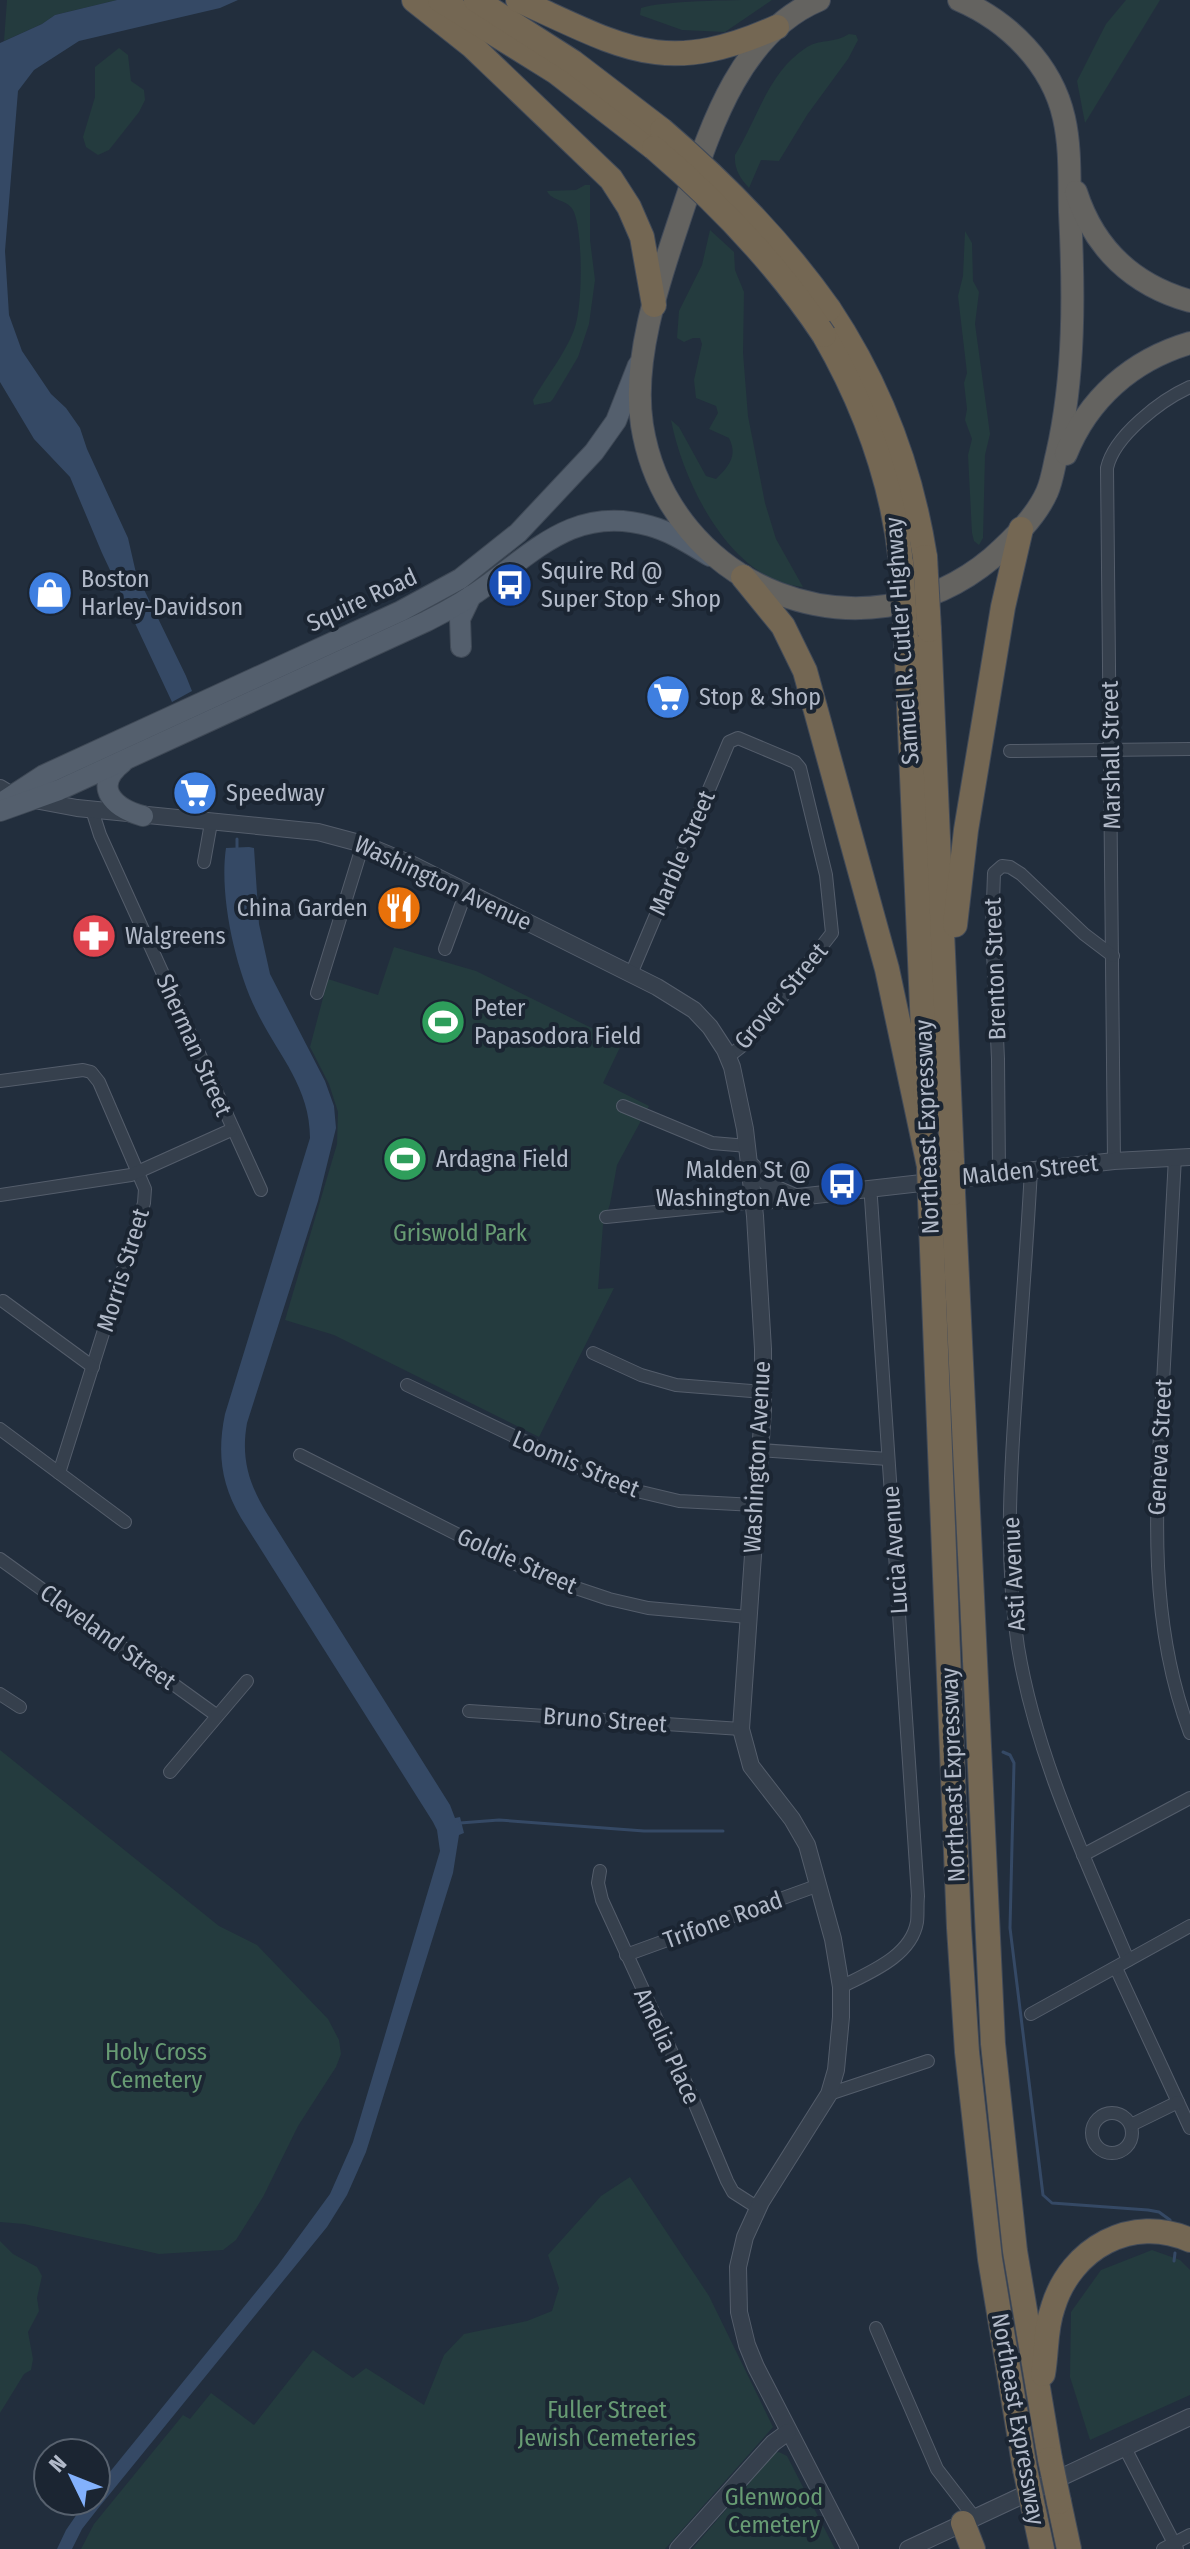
<svg xmlns="http://www.w3.org/2000/svg" width="1190" height="2549" viewBox="0 0 1190 2549" font-family="'Fira Sans Condensed',sans-serif">
<rect width="100%" height="100%" fill="#222e3d"/>
<g fill="#243b3e">
<polygon points="7,0 117,0 55,15 42,24 4,41"/>
<path d="M772,0L725,32L682,30L640,15L641,8C665,0 741,0 772,0Z"/>
<polygon points="1126,0 1160,0 1085,123 1077,81 1106,24"/>
<path d="M849,34L856,35L858,40L848,59L807,115L779,161L761,160L749,188C740,178 734,169 735,155C758,118 768,72 807,47C820,39 836,43 849,34Z"/>
<polygon points="119,48 128,55 131,81 144,90 145,100 139,112 109,150 98,155 86,147 83,137 95,97 95,67"/>
<path d="M585,185H590V240L595,280L589,324L578,357L553,399L550,402L534,405L533,400C546,377 565,354 574,330C583,308 583,234 574,212C569,199 552,202 547,191L576,190Z"/>
<path d="M710,230L734,252L735,270L744,292L743,353L748,416L765,503L776,539L803,587C730,581 683,482 671,420L679,427L706,476L716,479C729,466 738,456 729,438L709,429L718,413L716,406L696,398L694,380L702,344L700,338H693L684,342L677,338L679,311L702,265Z"/>
<polygon points="965,231 972,243 973,281 979,292 975,324 990,434 985,455 983,538 979,545 974,541 972,533 968,455 972,439 965,420 967,409 964,383 967,373 958,296 963,276"/>
<polygon points="394,947 476,971 622,1043 603,1083 649,1106 617,1165 610,1204 603,1225 598,1289 614,1288 539,1437 334,1335 285,1320 337,1144 338,1112 329,1084 310,1047 328,979 378,995"/>
<polygon points="0,1750 219,1926 257,1945 328,2019 339,2040 341,2054 336,2067 298,2126 263,2197 236,2240 223,2250 159,2254 24,2224 0,2222"/>
<polygon points="630,2177 709,2296 773,2427 665,2549 81,2549 94,2524 183,2415 190,2419 211,2393 254,2425 313,2350 353,2378 366,2368 424,2405 444,2355 464,2334 527,2321 552,2311 559,2288 548,2255 601,2196"/>
<polygon points="0,2241 13,2254 37,2267 42,2276 37,2298 39,2311 28,2332 33,2359 31,2370 24,2374 0,2413"/>
<polygon points="1152,2250 1180,2260 1190,2270 1190,2395 1090,2440 1070,2377 1071,2312 1101,2270"/>
<polygon points="779,2452 787,2456 835,2549 692,2549 775,2453"/>
</g>
<g fill="#354965">
<polygon points="117,0 238,0 220,8 79,41 34,70 18,91 5,251 9,315 22,351 51,394 66,408 80,428 87,449 128,538 136,573 186,676 192,691 172,702 102,553 70,477 34,439 0,382 0,43 42,24 55,15"/>
<path d="M249,847L254,848L259,924L270,974L325,1081L334,1106L336,1128L318,1201L247,1423C241,1457 248,1482 266,1512L450,1805L455,1818L460,1817L464,1833L459,1835L453,1873L366,2152L347,2195L327,2227L100,2506L82,2529L72,2549H57L66,2530L86,2501H96V2489L278,2265L330,2194L353,2142L440,1851L437,1830L433,1822L241,1518C221,1484 217,1453 225,1414L310,1138C310,1086 277,1054 256,1010C235,967 219,895 226,848Z"/>
</g>
<g fill="none" stroke-linecap="round" stroke-linejoin="round">
<g stroke="#354965" stroke-width="3">
<polyline points="237,839 237,848"/>
<polyline points="1003,1752 1010,1755 1014,1763 1010,1928 1043,2195 1052,2203 1148,2210 1159,2212 1170,2220"/>
<polyline points="460,1823 499,1820 644,1831 723,1831"/>
<polyline points="1174,2261 1175,2253"/>
</g>
<g stroke="#545d6b" stroke-width="14">
<g id="minor">
<polyline points="1010,751 1190,749"/>
<polyline points="92,810 100,835 261,1190"/>
<polyline points="204,862 211,823"/>
<polyline points="445,949 466,892"/>
<polyline points="631,974 729,742 738,738 795,762 800,768 826,875 832,933 747,1042 728,1057"/>
<polyline points="317,993 363,844"/>
<polyline points="0,1081 83,1070 91,1072 99,1082 145,1189 144,1203 59,1473"/>
<polyline points="623,1106 712,1143 748,1146"/>
<path d="M1175,1157C1171,1232 1167,1308 1163,1383C1156,1502 1147,1619 1190,1733"/>
<path d="M1114,1161L1107,468C1114,436 1161,400 1190,387"/>
<path d="M1031,1170C1027,1244 1021,1319 1016,1393C1010,1478 1005,1562 1018,1647C1036,1757 1085,1858 1128,1960"/>
<polyline points="999,1173 998,1059 992,931 994,873 1002,866 1010,867 1021,874 1084,934 1113,956"/>
<polyline points="0,1195 131,1175 231,1130"/>
<polyline points="606,1217 754,1202"/>
<polyline points="3,1301 93,1367"/>
<polyline points="593,1353 641,1375 676,1385 764,1392"/>
<polyline points="407,1385 620,1487 679,1501 755,1505"/>
<polyline points="0,1429 125,1522"/>
<polyline points="760,1450 888,1459"/>
<polyline points="300,1455 520,1566 558,1582 609,1599 648,1608 748,1617"/>
<polyline points="0,1559 216,1715"/>
<polyline points="0,1694 20,1707"/>
<polyline points="469,1711 741,1729"/>
<polyline points="170,1772 247,1681"/>
<polyline points="1083,1855 1190,1798"/>
<polyline points="600,1871 598,1883 602,1900 689,2090 727,2181 733,2192 758,2208"/>
<polyline points="626,1955 819,1885"/>
<polyline points="1116,1968 1190,2128"/>
<path d="M841,1987C868,1973 911,1957 917,1922C918,1914 917,1905 918,1896L871,1198"/>
<polyline points="1031,2014 1190,1926"/>
<polyline points="829,2094 928,2061"/>
<circle cx="1112" cy="2133" r="20"/>
<polyline points="1131,2125 1178,2102"/>
<polyline points="876,2328 937,2469 974,2517"/>
<polyline points="1125,2448 1177,2549"/>
<polyline points="1163,2549 1190,2535"/>
</g>
</g>
<g stroke="#545d6b" stroke-width="18">
<g id="tertiary">
<polyline points="0,788 13,796 77,808 318,832 363,844 411,864 657,987 694,1010 710,1027 725,1050 732,1067 745,1129 755,1216 763,1349 763,1410 741,1729 751,1766 792,1819 807,1845 833,1939 841,1987 841,2017 836,2070 829,2094 761,2202 745,2237 738,2267 739,2312 747,2345 756,2367 850,2549"/>
<polyline points="752,1166 770,1186 793,1196"/>
<polyline points="754,1202 1114,1161 1190,1157"/>
<polyline points="678,2549 773,2443 788,2432"/>
<polyline points="908,2549 1190,2417"/>
</g>
</g>
<g stroke="#3f4956" stroke-width="22">
<g id="primary">
<polyline points="461,647 460,619 471,596"/>
<path d="M123,762C91,787 114,808 143,816"/>
<polyline points="4,801 44,775 401,611 460,579 518,533 594,452 616,421 638,365"/>
<path d="M0,811L59,790L427,621C449,610 470,598 490,583C541,545 580,506 650,526C672,532 691,545 710,556"/>
</g>
</g>
<g stroke="#414a58" stroke-width="24">
<g id="trunk">
<path d="M819,0C740,33 710,129 685,203C663,270 631,354 642,425C668,589 863,666 992,558C1012,540 1036,517 1047,492C1052,481 1054,466 1057,454C1075,375 1074,292 1070,212C1069,181 1071,149 1064,118C1052,64 1008,21 959,0"/>
<path d="M1076,192C1094,248 1133,285 1190,301"/>
<path d="M1066,454C1088,399 1132,360 1190,343"/>
</g>
</g>
<g stroke="#414a58" stroke-width="26">
<g id="motorway">
<polyline points="414,0 472,46 611,179 629,207 642,237 654,305"/>
<polyline points="440,0 556,72 654,148"/>
<polyline points="476,0 573,62 662,130"/>
<path d="M518,0C623,47 663,78 777,27"/>
<path d="M829,309C879,384 911,468 925,557"/>
<path d="M824,335C865,406 892,480 901,562"/>
<polyline points="743,577 783,626 805,671 887,969 929,1166"/>
<polyline points="929,630 952,1162"/>
<polyline points="906,637 926,1099"/>
<polyline points="955,925 966,830 1003,607 1021,529"/>
<polyline points="953,1193 993,2044 1015,2251 1050,2459"/>
<polyline points="930,1199 959,1928 967,2052 990,2259 1025,2469"/>
<path d="M1043,2374C1047,2351 1045,2329 1053,2307C1071,2248 1132,2214 1190,2240"/>
<polyline points="1059,2502 1069,2549"/>
<polyline points="1035,2516 1042,2549"/>
<polyline points="963,2523 973,2549"/>
</g>
</g>
<use href="#minor" stroke="#36404d" stroke-width="12"/>
<use href="#tertiary" stroke="#36404d" stroke-width="16"/>
<use href="#primary" stroke="#545f6d" stroke-width="20"/>
<use href="#trunk" stroke="#646360" stroke-width="22"/>
<use href="#motorway" stroke="#746753" stroke-width="24"/>
<g stroke="#414a58" stroke-width="26" stroke-linecap="butt">
<g id="motorway-bridge">
<path d="M662,130C724,183 782,242 829,309"/>
<path d="M654,148C718,203 777,264 824,335"/>
<polyline points="925,557 929,630"/>
<polyline points="901,562 906,637"/>
<polyline points="952,1162 953,1193"/>
<polyline points="929,1166 930,1199"/>
<polyline points="1050,2459 1059,2502"/>
<polyline points="1025,2469 1035,2516"/>
</g>
</g>
<use href="#motorway-bridge" stroke="#746753" stroke-width="24"/>
</g>
<defs>
<g id="bus-disc" transform="scale(2.3)"><circle r="9.5" fill="#1a4fb4" stroke="#1b2532"/><path d="M-5-6H5V4H4V6H2V4H-2V6H-4V4H-5ZM-3.5-4V0h7V-4ZM-3.5 1.2v1.5H-2V1.2ZM2 1.2v1.5H3.5V1.2Z" fill="#fff"/></g>
<g id="shop-disc" transform="scale(2.3)"><circle r="9.5" fill="#3f7fe0" stroke="#1b2532"/><path d="M-5-2.5h2.3a2.7 3.5 0 0 1 5.4 0H5L5.5 6h-11ZM-1.5-2.5h3a1.5 2.3 0 0 0-3 0Z" fill="#fff"/></g>
<g id="supermarket-disc" transform="scale(2.3)"><circle r="9.5" fill="#3f7fe0" stroke="#1b2532"/><path d="M-6-5.5h2.5l.6 2H6L4.5 2H-2.5L-4.4-4H-6ZM-1.5 3.2a1.3 1.3 0 1 0 .1 0ZM3 3.2a1.3 1.3 0 1 0 .1 0Z" fill="#fff"/></g>
<g id="restaurant-disc" transform="scale(2.3)"><circle r="9.5" fill="#e8710a" stroke="#1b2532"/><path d="M-5-6h1v4h1v-4h1v4h1v-4h1v5L-1.5 .5V6h-2V.5L-5-1ZM5-6V6H3V1.5H1.5Q1.5-4 5-6Z" fill="#fff"/></g>
<g id="pharmacy-disc" transform="scale(2.3)"><circle r="9.5" fill="#e0444e" stroke="#1b2532"/><path d="M-2-6h4v4h4v4h-4v4h-4v-4h-4v-4h4Z" fill="#fff"/></g>
<g id="stadium-disc" transform="scale(2.3)"><circle r="9.5" fill="#2e9e5b" stroke="#1b2532"/><path d="M0-5a6.5 5 0 1 0 0 10a6.5 5 0 1 0 0-10ZM-3.5-1.8h7v3.6h-7Z" fill="#fff"/></g>
</defs>
<g fill-rule="evenodd">
<use href="#bus-disc" x="510" y="585"/>
<use href="#shop-disc" x="50" y="593"/>
<use href="#supermarket-disc" x="668" y="697"/>
<use href="#supermarket-disc" x="195" y="793"/>
<use href="#restaurant-disc" x="399" y="908"/>
<use href="#pharmacy-disc" x="94" y="936"/>
<use href="#stadium-disc" x="443" y="1022"/>
<use href="#stadium-disc" x="405" y="1159"/>
<use href="#bus-disc" x="842" y="1184"/>
</g>
<g text-anchor="middle" stroke-width="8" stroke-linejoin="round" paint-order="stroke">
<g font-size="24" fill="#b2bac9" stroke="#1b2532" text-anchor="start">
<text x="541" y="579">Squire Rd @<tspan x="541" dy="28">Super Stop + Shop</tspan></text>
<text x="81" y="587">Boston<tspan x="81" dy="28">Harley-Davidson</tspan></text>
<text x="699" y="705">Stop &amp; Shop</text>
<text x="226" y="801">Speedway</text>
<text x="368" y="916" text-anchor="end">China Garden</text>
<text x="125" y="944">Walgreens</text>
<text x="474" y="1016">Peter<tspan x="474" dy="28">Papasodora Field</tspan></text>
<text x="436" y="1167">Ardagna Field</text>
<text x="811" y="1178" text-anchor="end">Malden St @<tspan x="811" dy="28">Washington Ave</tspan></text>
</g>
<g font-size="24" fill="#b2bac9" stroke="#1b2532">
<text transform="translate(362 600) rotate(-25)" y="8">Squire Road</text>
<text transform="translate(902 641) rotate(-94)" y="8">Samuel R. Cutler Highway</text>
<text transform="translate(1111 755) rotate(-91)" y="8">Marshall Street</text>
<text transform="translate(682 853) rotate(-67)" y="8">Marble Street</text>
<text transform="translate(443 883) rotate(25)" y="8">Washington Avenue</text>
<text transform="translate(995 969) rotate(-92)" y="8">Brenton Street</text>
<text transform="translate(781 996) rotate(-50)" y="8">Grover Street</text>
<text transform="translate(194 1045) rotate(66)" y="8">Sherman Street</text>
<text transform="translate(927 1127) rotate(-92)" y="8">Northeast Expressway</text>
<text transform="translate(1030 1170) rotate(-6)" y="8">Malden Street</text>
<text transform="translate(123 1270) rotate(-73)" y="8">Morris Street</text>
<text transform="translate(1160 1447) rotate(-87)" y="8">Geneva Street</text>
<text transform="translate(757 1457) rotate(-87)" y="8">Washington Avenue</text>
<text transform="translate(576 1464) rotate(23)" y="8">Loomis Street</text>
<text transform="translate(895 1550) rotate(-94)" y="8">Lucia Avenue</text>
<text transform="translate(517 1561) rotate(24)" y="8">Goldie Street</text>
<text transform="translate(1014 1574) rotate(-93)" y="8">Asti Avenue</text>
<text transform="translate(108 1637) rotate(36)" y="8">Cleveland Street</text>
<text transform="translate(605 1720) rotate(4)" y="8">Bruno Street</text>
<text transform="translate(953 1775) rotate(-92)" y="8">Northeast Expressway</text>
<text transform="translate(723 1920) rotate(-20)" y="8">Trifone Road</text>
<text transform="translate(667 2046) rotate(65)" y="8">Amelia Place</text>
<text transform="translate(1018 2419) rotate(80)" y="8">Northeast Expressway</text>
</g>
<g font-size="24" fill="#679b73" stroke="#1b2532">
<text x="460" y="1241">Griswold Park</text>
<text x="156" y="2060">Holy Cross<tspan x="156" dy="28">Cemetery</tspan></text>
<text x="607" y="2418">Fuller Street<tspan x="607" dy="28">Jewish Cemeteries</tspan></text>
<text x="774" y="2505">Glenwood<tspan x="774" dy="28">Cemetery</tspan></text>
</g>
</g>
<g transform="translate(72 2477) rotate(313)"><circle r="38" fill="#1b2532" stroke="#57616e" stroke-width="2"/>
<path d="M0-6L14 30L0 20L-14 30Z" fill="#83b1fc"/>
<text y="-12" font-size="22" font-weight="bold" text-anchor="middle" fill="#b2bac9">N</text>
</g>
</svg>
